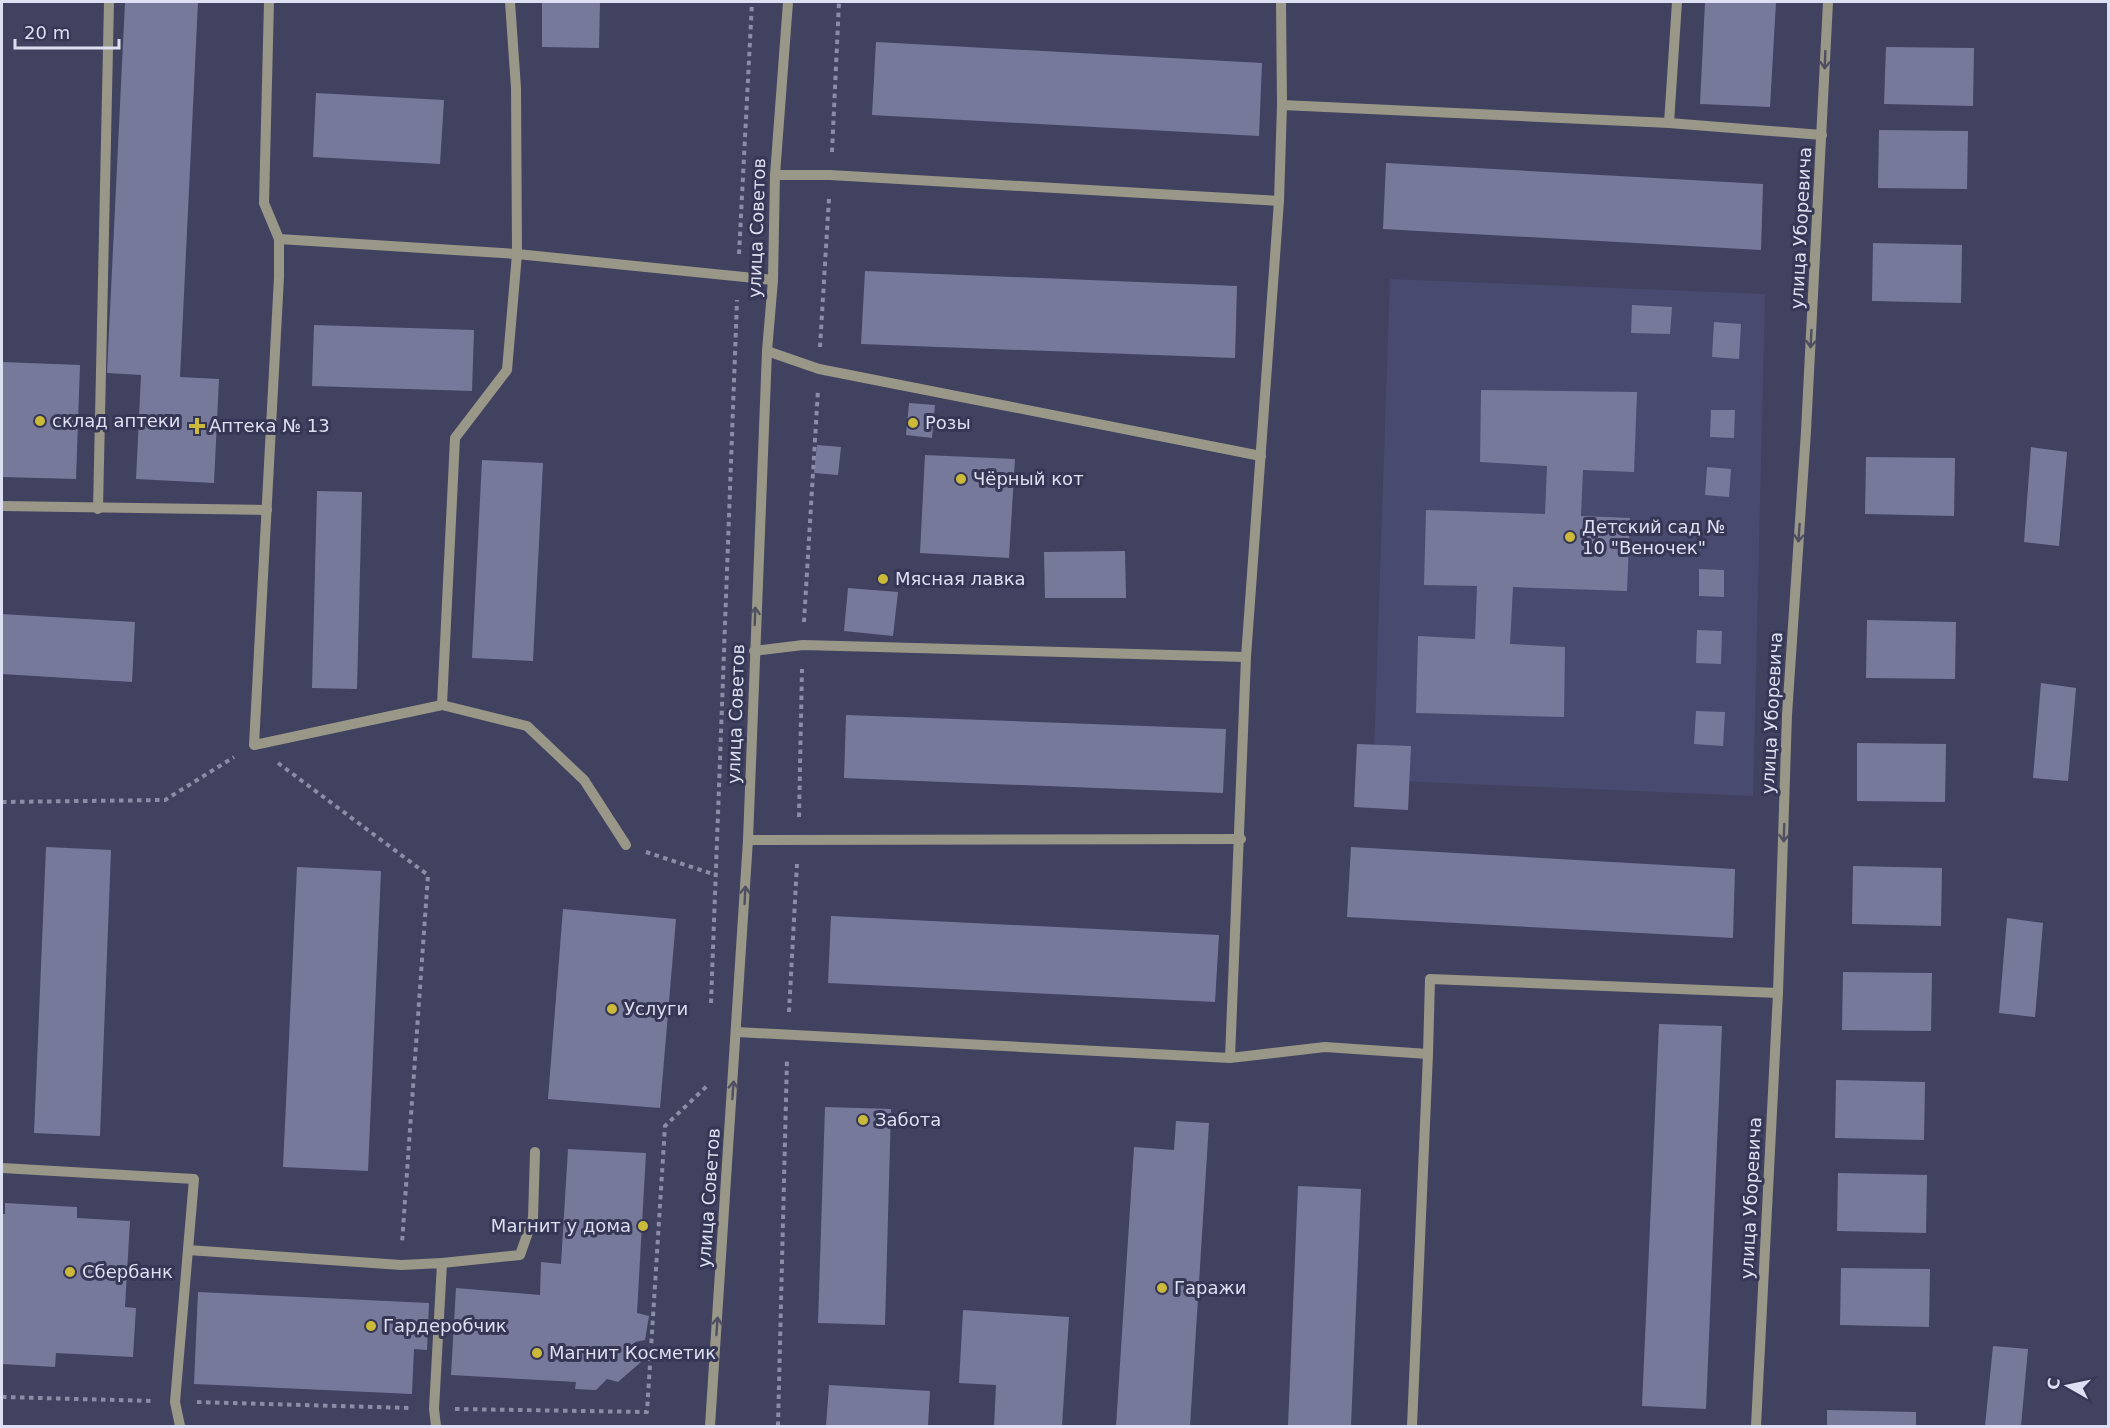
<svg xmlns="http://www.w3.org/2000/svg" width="2110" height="1428" viewBox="0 0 2110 1428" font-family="'DejaVu Sans',sans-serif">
<rect width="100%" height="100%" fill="#404260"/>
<polygon fill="#494a6f" points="1390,279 1765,294 1753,796 1373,780"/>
<g fill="#77799b">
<polygon points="125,2 198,2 180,377 219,379 214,483 136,479 141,375 107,373"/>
<polygon points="542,2 600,2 599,48 542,47"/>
<polygon points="1705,2 1776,2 1770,107 1700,104"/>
<polygon points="876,42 1262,63 1259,136 872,115"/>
<polygon points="1886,47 1974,48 1973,106 1884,104"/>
<polygon points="316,93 444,100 440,164 313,157"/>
<polygon points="1879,130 1968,131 1967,189 1878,188"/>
<polygon points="1386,163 1763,184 1761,250 1383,229"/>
<polygon points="1873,243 1962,245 1961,303 1872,301"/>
<polygon points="865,271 1237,286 1235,358 861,344"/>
<polygon points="1632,305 1672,307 1670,334 1631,333"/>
<polygon points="1714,322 1741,324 1739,359 1712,357"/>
<polygon points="314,325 474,330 472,391 312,386"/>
<polygon points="2,362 80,365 76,479 2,477"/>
<polygon points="1481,390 1637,392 1634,472 1583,470 1581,516 1630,518 1627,591 1513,587 1510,644 1565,647 1564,717 1416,713 1418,636 1475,639 1477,586 1424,585 1426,510 1545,514 1547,466 1480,462"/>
<polygon points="909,403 935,405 932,438 906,435"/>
<polygon points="1711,410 1735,410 1734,438 1710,437"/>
<polygon points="817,445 841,447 838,475 814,473"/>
<polygon points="2031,447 2067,452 2059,546 2024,542"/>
<polygon points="925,455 1015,459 1009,558 920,553"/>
<polygon points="1866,457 1955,458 1954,516 1865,514"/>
<polygon points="482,460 543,463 533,661 472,658"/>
<polygon points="1707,467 1731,469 1729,497 1705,495"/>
<polygon points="317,491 362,492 357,689 312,688"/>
<polygon points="1125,551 1126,598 1045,598 1044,552"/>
<polygon points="1699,569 1724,570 1724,597 1699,596"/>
<polygon points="848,588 898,592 893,636 844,631"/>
<polygon points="2,614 135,622 132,682 2,674"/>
<polygon points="1867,620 1956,622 1955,679 1866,678"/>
<polygon points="1697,630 1722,631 1721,664 1696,663"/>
<polygon points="2041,683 2076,688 2068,781 2033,778"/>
<polygon points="1696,711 1725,712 1723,746 1694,744"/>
<polygon points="846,715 1226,729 1223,793 844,778"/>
<polygon points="1857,743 1946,744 1945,802 1857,801"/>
<polygon points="1357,744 1411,746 1408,810 1354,807"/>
<polygon points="46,847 111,850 100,1136 34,1133"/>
<polygon points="1351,847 1735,869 1733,938 1347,917"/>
<polygon points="1853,866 1942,868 1941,926 1852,924"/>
<polygon points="297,867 381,871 368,1171 283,1167"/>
<polygon points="563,909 676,919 660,1108 548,1099"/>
<polygon points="831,916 1219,935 1215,1002 828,983"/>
<polygon points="2007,918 2043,923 2035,1017 1999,1013"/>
<polygon points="1843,972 1932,973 1931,1031 1842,1030"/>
<polygon points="1659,1024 1722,1026 1706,1409 1642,1406"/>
<polygon points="1836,1080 1925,1082 1924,1140 1835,1138"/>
<polygon points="825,1107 891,1109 885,1325 818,1323"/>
<polygon points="1176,1121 1209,1123 1190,1426 1116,1426 1134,1147 1174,1150"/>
<polygon points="568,1149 646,1153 637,1313 649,1316 645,1340 635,1342 635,1354 641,1362 618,1382 607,1379 596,1390 575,1389 576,1382 451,1375 456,1288 540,1295 541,1262 561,1264"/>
<polygon points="1838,1173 1927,1175 1926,1233 1837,1231"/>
<polygon points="1298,1186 1361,1189 1351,1426 1288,1426"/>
<polygon points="5,1203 77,1207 77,1218 130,1221 125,1307 136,1308 133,1357 56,1353 55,1367 2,1364 2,1214 5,1214"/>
<polygon points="1841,1268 1930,1269 1929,1327 1840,1325"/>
<polygon points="198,1292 429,1303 427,1350 414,1349 412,1394 194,1384"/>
<polygon points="963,1310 1069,1317 1062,1426 994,1426 996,1385 959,1383"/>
<polygon points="1993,1346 2028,1349 2021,1426 1985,1426"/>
<polygon points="829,1385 930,1391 928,1426 826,1426"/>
<polygon points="1827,1410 1916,1412 1916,1426 1827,1426"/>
</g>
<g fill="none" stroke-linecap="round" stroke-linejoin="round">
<g stroke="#8b8da6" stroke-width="4" stroke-dasharray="4.5 4.5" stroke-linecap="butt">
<polyline points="832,152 839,2"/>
<polyline points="739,254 752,2"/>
<polyline points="820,347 829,198"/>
<polyline points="804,622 818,390"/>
<polyline points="278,763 428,875 402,1243"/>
<polyline points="2,802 165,800 234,757"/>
<polyline points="799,817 802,669"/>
<polyline points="646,852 716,875"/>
<polyline points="711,1003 737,300"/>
<polyline points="789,1012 797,864"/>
<polyline points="2,1397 154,1401"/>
<polyline points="197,1402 412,1408"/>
<polyline points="455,1409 647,1412 665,1126 708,1085"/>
<polyline points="778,1426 787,1058"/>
</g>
<g stroke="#999787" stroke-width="10">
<polyline points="269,2 264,203 279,239 279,277 254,745 442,705 527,726 584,780 626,845"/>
<polyline points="1282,105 1669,123 1822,135"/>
<polyline points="1669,123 1677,2"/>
<polyline points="775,175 830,175 1279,201"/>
<polyline points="279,239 517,254 773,280"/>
<polyline points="767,351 819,369 1261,456"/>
<polyline points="2,506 267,510"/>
<polyline points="98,509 109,2"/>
<polyline points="754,651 803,645 1246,657"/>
<polyline points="442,705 455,438 507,370 517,254 516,88 510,2"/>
<polyline points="748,840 1241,839"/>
<polyline points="737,1032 1230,1058 1325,1047 1428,1054 1412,1426"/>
<polyline points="1428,1054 1430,979 1778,993"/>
<polyline points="1230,1058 1246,657 1279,201 1282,105 1281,2"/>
<polyline points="2,1168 194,1179 175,1402 180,1426"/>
<polyline points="188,1250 401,1265 442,1263 434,1409 436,1426"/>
<polyline points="442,1263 520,1255 533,1218 535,1152"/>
<polyline points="710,1426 748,840 767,351 773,280 775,175 788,2"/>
<polyline points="1756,1426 1778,993 1787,715 1806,431 1828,2"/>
</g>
</g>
<defs><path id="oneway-shaft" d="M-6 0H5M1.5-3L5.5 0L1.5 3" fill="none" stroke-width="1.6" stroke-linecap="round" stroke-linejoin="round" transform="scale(1.5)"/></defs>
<g stroke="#4f4f62">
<use href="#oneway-shaft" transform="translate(1825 60) rotate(92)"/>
<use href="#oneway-shaft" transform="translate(1811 339) rotate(93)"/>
<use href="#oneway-shaft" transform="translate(1799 533) rotate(94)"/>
<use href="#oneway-shaft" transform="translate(755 616) rotate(-88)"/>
<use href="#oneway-shaft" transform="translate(1784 833) rotate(92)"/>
<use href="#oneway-shaft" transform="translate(745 895) rotate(-87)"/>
<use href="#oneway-shaft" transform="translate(733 1090) rotate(-86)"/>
<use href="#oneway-shaft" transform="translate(717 1326) rotate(-86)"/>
</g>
<g fill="#cbba39" stroke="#363755" stroke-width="2">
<circle cx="40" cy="421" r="6"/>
<circle cx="913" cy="423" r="6"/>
<path d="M194 417h6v6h6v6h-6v6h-6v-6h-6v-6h6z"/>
<circle cx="961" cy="479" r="6"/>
<circle cx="1570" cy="537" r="6"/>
<circle cx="883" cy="579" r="6"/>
<circle cx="612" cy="1009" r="6"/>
<circle cx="863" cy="1120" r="6"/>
<circle cx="643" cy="1226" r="6"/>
<circle cx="70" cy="1272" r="6"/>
<circle cx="1162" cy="1288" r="6"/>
<circle cx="371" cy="1326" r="6"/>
<circle cx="537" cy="1353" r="6"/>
</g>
<g text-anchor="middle" stroke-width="6" stroke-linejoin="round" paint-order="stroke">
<g font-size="18" fill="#dddff2" stroke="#363755">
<text transform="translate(757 228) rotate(-88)" y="6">улица Советов</text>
<text transform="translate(1801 228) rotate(-87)" y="6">улица Уборевича</text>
<text transform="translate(1772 713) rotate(-87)" y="6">улица Уборевича</text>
<text transform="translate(736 714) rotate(-88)" y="6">улица Советов</text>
<text transform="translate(709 1198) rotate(-86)" y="6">улица Советов</text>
<text transform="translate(1751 1198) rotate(-87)" y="6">улица Уборевича</text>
</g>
<g font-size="18" fill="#dddff2" stroke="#363755" text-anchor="start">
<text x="52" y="427">склад аптеки</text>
<text x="925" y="429">Розы</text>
<text x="209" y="432">Аптека № 13</text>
<text x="973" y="485">Чёрный кот</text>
<text x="1582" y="533">Детский сад №<tspan x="1582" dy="21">10 "Веночек"</tspan></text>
<text x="895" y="585">Мясная лавка</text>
<text x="624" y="1015">Услуги</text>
<text x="875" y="1126">Забота</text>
<text x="631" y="1232" text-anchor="end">Магнит у дома</text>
<text x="82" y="1278">Сбербанк</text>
<text x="1174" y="1294">Гаражи</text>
<text x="383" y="1332">Гардеробчик</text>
<text x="549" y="1359">Магнит Косметик</text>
</g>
</g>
<rect width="2110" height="1428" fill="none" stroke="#dddff2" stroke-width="6"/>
<g transform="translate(2068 1386) rotate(279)" stroke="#363755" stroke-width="4.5" paint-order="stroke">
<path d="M0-4.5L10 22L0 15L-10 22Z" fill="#dddff2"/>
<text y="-9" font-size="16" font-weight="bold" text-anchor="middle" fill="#dddff2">С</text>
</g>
<path d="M15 39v9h104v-9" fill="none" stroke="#dddff2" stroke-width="3"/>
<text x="24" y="39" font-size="18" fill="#dddff2" stroke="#363755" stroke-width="4.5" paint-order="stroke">20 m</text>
</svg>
